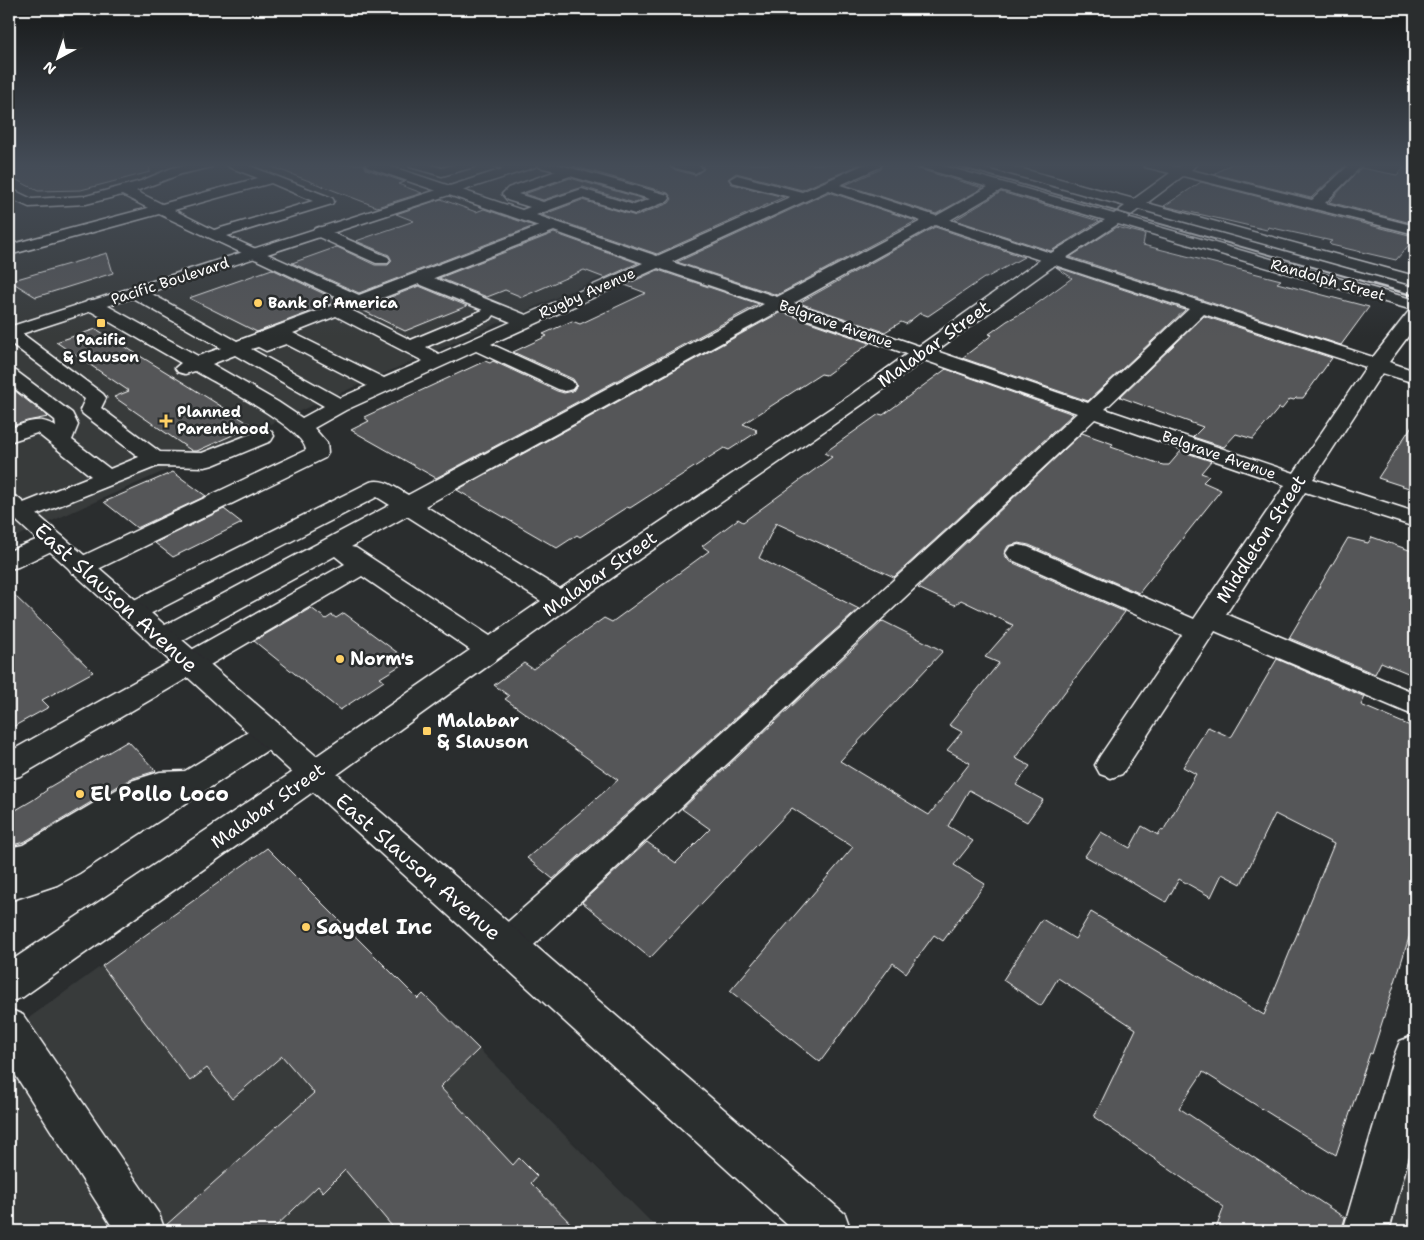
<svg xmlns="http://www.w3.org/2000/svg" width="1424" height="1240" viewBox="0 0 1424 1240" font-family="'Shantell Sans',sans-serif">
<rect width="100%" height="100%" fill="#2a2d2e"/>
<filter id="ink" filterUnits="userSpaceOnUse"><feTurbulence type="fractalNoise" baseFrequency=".02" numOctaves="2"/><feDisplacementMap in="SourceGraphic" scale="10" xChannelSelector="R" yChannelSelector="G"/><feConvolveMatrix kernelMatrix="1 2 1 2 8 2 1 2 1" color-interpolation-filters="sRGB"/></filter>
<g filter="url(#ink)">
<g fill="#373a3b">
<polygon points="9,164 752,164 812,184 9,540"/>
<polygon points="267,848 418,999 479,1049 660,1231 9,1231 9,1032"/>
<polygon points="1415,1112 1415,1231 1381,1231"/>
</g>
<g fill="#555758" stroke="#fff">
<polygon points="9,164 149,164 150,172 81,190 38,191 9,176"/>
<polygon points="270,164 364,164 366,169 405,182 398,184 422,193 377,207 270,166"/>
<polygon points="581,164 668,164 672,169 695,175 704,169 702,165 698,164 861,164 802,190 736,173 728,179 732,184 784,197 657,254 542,215 582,200 636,216 669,203 672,199 668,193 573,166"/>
<polygon points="883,164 902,164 983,188 936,214 845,185 881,169"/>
<polygon points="1231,164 1337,164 1346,165 1311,198 1214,174"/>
<polygon points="1407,164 1415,164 1415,224 1329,202 1361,168 1397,175"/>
<polygon points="570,178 644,199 634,203 583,187 543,200 524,194"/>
<polygon points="1201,182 1413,236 1411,238 1414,239 1396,260 1331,245 1329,243 1332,241 1268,227 1267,230 1164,206"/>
<polygon points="829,192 916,221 777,295 677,262"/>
<polygon points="1001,192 1099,221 1051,251 955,220"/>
<polygon points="441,199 476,212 484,209 534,226 359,293 292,263 337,247 375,265 388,265 392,261 389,255 356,241 414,221 396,214"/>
<polygon points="935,227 1024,257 986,278 984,278 928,316 920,313 906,324 901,322 885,332 799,303"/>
<polygon points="1117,227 1145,234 1143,245 1281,280 1277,283 1369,307 1341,345 1070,257"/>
<polygon points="554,233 638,263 605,278 584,270 522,297 505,290 487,297 439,278"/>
<polygon points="107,253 113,273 36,297 10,281"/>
<polygon points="1056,267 1185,310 1088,401 962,358 992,335 989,334 1007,321 1031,308 1072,278"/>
<polygon points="272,269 339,301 257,332 189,298"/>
<polygon points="658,270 759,304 436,478 351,430 369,421 364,417 485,361 490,363 493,361 557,391 564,393 573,391 577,385 573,379 513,352 547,336 543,334 572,321 580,324 646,293 625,285"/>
<polygon points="419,286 467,306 405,331 360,309"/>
<polygon points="781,312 870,343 826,375 821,374 743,424 757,430 755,431 757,432 729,450 724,448 630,508 627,507 580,537 577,535 557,548 457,490"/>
<polygon points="1204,316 1332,358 1303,398 1296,398 1294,400 1290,399 1282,409 1279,408 1253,439 1236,434 1224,447 1193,437 1203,427 1120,397"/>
<polygon points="96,329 171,375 253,426 197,451 192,451 114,397 129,391 56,342"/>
<polygon points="946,369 1073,414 894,577 776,523 759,558 859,609 553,879 527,858 618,780 505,699 509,696 494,685 524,663 533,669 604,618 612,622 709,551 702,546 738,519 743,522 832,457 824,453 879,414 883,415"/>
<polygon points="9,386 48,417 27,421 9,427"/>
<polygon points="1415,421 1415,490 1378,478"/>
<polygon points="1082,433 1113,444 1111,447 1163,465 1169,465 1181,451 1211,461 1201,473 1209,476 1203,482 1221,490 1139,593 1029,545 1019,543 1008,546 1004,554 1009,561 1125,612 1015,758 1030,766 1016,785 1043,800 1027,822 969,790 948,826 973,841 954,865 985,884 943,941 934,935 906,973 893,963 820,1062 730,991 853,847 792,808 650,958 582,902 647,842 676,863 710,829 682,809 883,621 943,651 840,761 929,815 970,763 947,750 962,732 949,725 999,663 985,657 1013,625 961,600 955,605 918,588"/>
<polygon points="173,472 206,496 137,528 104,502"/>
<polygon points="224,509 242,523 173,557 155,543"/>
<polygon points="1372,537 1415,552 1415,676 1381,662 1375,674 1289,638 1348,538 1368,543"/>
<polygon points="9,590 93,672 42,700 49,707 9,729"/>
<polygon points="311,608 326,619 332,615 336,618 344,613 402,656 400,657 406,662 380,678 384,681 340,710 254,641"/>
<polygon points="1277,659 1365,697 1361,705 1415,728 1415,919 1372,1054 1370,1053 1336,1155 1203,1072 1179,1108 1345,1218 1341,1231 1215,1231 1224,1207 1094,1117 1136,1029 1058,978 1041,1006 1003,980 1042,919 1075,939 1091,912 1264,1015 1334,844 1275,814 1241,884 1222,874 1211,897 1179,879 1166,902 1085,856 1101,832 1130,848 1142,826 1158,835 1161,830 1163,831 1196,774 1183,767 1208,727 1230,737 1232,736"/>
<polygon points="128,741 156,771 130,779 24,842 9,846 9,814 33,800 47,790 46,789"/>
<polygon points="267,848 418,999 423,994 479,1049 440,1087 513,1165 519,1158 537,1176 531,1183 578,1231 396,1231 345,1170 323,1192 318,1186 271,1231 167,1231 165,1226 314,1093 282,1056 232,1099 207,1068 190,1081 102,966"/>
</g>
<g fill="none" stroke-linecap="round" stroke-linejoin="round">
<g stroke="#fff" stroke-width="3">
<g id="minor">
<path d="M191,164H214L212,167L181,174L136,191L162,204L258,178L229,167L227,164H245L332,198L334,201L332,204L227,236L359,295L539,226L367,167L366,164H384L522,210L530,207L507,200L502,194L508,188L556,171L539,167L538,164H557L668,195L670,198L668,201L635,214L582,198L536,215L657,256L790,197L732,182L730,179L737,175L802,192L865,164H881L880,167L840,185L936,216L988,187L919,167L917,164H937L1114,214L1125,206L985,167L983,164H1004L1134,199L1170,173L1145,167L1144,164H1165L1178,167L1183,164H1197L1191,170L1312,200L1350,164H1363L1325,203L1415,226V234L1183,176L1147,203L1415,276V286L1139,209L1127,218L1415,300V327L1389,362L1415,371V383L1382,373L1313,479L1415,512V527L1305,492L1226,614L1415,693V716L1215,631L1122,774L1111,778L1100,774L1095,765L1100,756L1182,635L1010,559L1006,553L1010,547L1019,545L1028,547L1194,619L1285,485L1095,419L520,958L507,963L494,958L488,946L494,934L846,623L1077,413L924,360L863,404L570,607L324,784L23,997L9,1002V962L302,766L470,650L362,576L20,776L9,779V752L345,564L335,556L172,646L162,649L152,646L148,639L152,632L390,505L377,497L142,618L132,621L122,618L118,612L122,606L370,482C385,478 395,488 408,495L764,304L658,268L491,344L572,381L575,385L572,389L565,391L558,389L476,351L346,410L314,428L327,443L328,453L325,458L90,573L81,575L72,573L68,567L72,561L306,450C304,428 216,383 195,371L185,374L178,372L175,368L181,363L87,309L84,305L87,301L93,300L99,301L198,356L221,348L129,296L126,292L129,288L135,287L141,288L237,341L344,301L159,214L9,255V245L148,208L122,195L86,204L29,207L9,198V188L32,199L86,196L141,181L172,168ZM570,176L650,199L634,205L582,189L543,202L518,194ZM271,183L313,201L214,230L174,210ZM829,190L921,221L777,297L672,262ZM1001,190L1105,220L1051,253L950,220ZM1118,224L1409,309L1414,310L1409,311L1373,357L1066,258ZM935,225L1040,260L919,346L794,303ZM554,231L643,263L526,315L434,278ZM1055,265L1189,309L1088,403L936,351ZM419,284L483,310L411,340L351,310ZM781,310L907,354L849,396L560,589L425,506ZM1204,314L1366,367L1294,473L1105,409ZM494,315L511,322L439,354L426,347L491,319ZM336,316L423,361L384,378L293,333ZM286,344L367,386L340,398L251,349L258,347L266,351ZM235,355L324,406L302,418L278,402L212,364ZM407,516L541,601L490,636L356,548L351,547Z"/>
<polygon points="408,164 428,164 442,168 456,164 476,164 474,167 442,176 410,167"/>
<polygon points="494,164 515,164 523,168 516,172 496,167"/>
<polygon points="670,164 691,164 700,166 702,169 695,173 672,167"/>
<polygon points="319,227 388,257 390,260 388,263 376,263 314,235 311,232 314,229"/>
<path d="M9,327L16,329L103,394L106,398L101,408L160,452L202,453L263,429L271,431L274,436L271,441L213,465L205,467L158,466L29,518L20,520L11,518L9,512L11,508L91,476L37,433L9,442V429C26,423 40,415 56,427L55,420L9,384V369L16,371L72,413L78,425L72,440L110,469L139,457L83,414L80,410L85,399L9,342Z"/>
<polygon points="53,533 62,536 66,541 62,546 18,567 9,569 9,551"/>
<polygon points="269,722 280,726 285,734 280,742 79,873 57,885 9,901 9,848 23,845 131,781 160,772 185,771 258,726"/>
<polygon points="9,1009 23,1015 159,1214 165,1231 115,1231 9,1065"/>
<polygon points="1415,1035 1415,1133 1389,1231 1343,1231 1394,1056 1400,1041"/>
</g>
</g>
<g stroke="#fff" stroke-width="3">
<g id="major">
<polygon points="518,164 537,164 535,167 9,338 9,327"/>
<polygon points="9,495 17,497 845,1214 851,1231 794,1231 9,514"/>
</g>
</g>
<use href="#minor" fill="#2a2d2e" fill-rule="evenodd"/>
<use href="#major" fill="#2a2d2e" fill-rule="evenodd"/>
<polyline stroke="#fff" stroke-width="2" points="949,164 1376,285"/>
<polyline stroke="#fff" stroke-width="2.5" points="1372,284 1415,296"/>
</g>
</g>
<linearGradient id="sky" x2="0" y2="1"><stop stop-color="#171919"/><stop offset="0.49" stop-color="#444c57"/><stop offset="1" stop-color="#444c57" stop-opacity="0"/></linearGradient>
<rect width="1424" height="337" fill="url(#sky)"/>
<g fill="#ffd166" stroke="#2a2d2e" stroke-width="2">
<circle cx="258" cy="303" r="5"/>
<rect x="96" y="318" width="10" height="10" rx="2.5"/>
<path d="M163.5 413.5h5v5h5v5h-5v5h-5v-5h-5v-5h5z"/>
<circle cx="340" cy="659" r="5"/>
<rect x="422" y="726" width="10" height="10" rx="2.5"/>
<circle cx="80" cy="794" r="5"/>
<circle cx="306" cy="927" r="5"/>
</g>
<g text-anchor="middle" stroke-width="5" stroke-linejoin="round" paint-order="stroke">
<g font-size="15" fill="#fff" stroke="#2a2d2e">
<text transform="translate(1328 280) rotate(16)" y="5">Randolph Street</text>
<text transform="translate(170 281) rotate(-18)" y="5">Pacific Boulevard</text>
<text transform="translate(587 293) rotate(-24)" y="5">Rugby Avenue</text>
<text transform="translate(836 324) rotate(19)" y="5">Belgrave Avenue</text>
<text transform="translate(1219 455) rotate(19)" y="5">Belgrave Avenue</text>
</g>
<g font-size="15" font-weight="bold" fill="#fff" stroke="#2a2d2e" text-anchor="start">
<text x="268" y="308">Bank of America</text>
<text x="101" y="345" text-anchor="middle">Pacific<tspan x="101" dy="17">&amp; Slauson</tspan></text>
<text x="177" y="417">Planned<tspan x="177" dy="17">Parenthood</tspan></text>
</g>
<g font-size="18" fill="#fff" stroke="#2a2d2e">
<text transform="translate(934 344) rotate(-36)" y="6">Malabar Street</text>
<text transform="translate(1261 539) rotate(-57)" y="6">Middleton Street</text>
<text transform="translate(600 574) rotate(-35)" y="6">Malabar Street</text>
<text transform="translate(268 806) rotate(-35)" y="6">Malabar Street</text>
</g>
<g font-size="18" font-weight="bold" fill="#fff" stroke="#2a2d2e" text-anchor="start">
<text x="350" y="665">Norm's</text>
<text x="437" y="727">Malabar<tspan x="437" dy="21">&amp; Slauson</tspan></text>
</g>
<g font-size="21" fill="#fff" stroke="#2a2d2e">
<text transform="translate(116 598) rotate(42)" y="7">East Slauson Avenue</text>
<text transform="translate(418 867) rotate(41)" y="7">East Slauson Avenue</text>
</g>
<g font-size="21" font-weight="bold" fill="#fff" stroke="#2a2d2e" text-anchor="start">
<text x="90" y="801">El Pollo Loco</text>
<text x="316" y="934">Saydel Inc</text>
</g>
</g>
<rect width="1424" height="1240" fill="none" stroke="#2a2d2e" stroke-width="30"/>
<rect x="15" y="15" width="1394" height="1210" fill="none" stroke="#fff" stroke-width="2" filter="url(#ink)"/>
<g transform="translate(58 58) rotate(220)" stroke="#2a2d2e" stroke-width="4" paint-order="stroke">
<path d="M0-4L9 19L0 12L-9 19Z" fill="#ffffff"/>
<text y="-8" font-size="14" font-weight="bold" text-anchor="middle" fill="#ffffff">N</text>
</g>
</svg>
